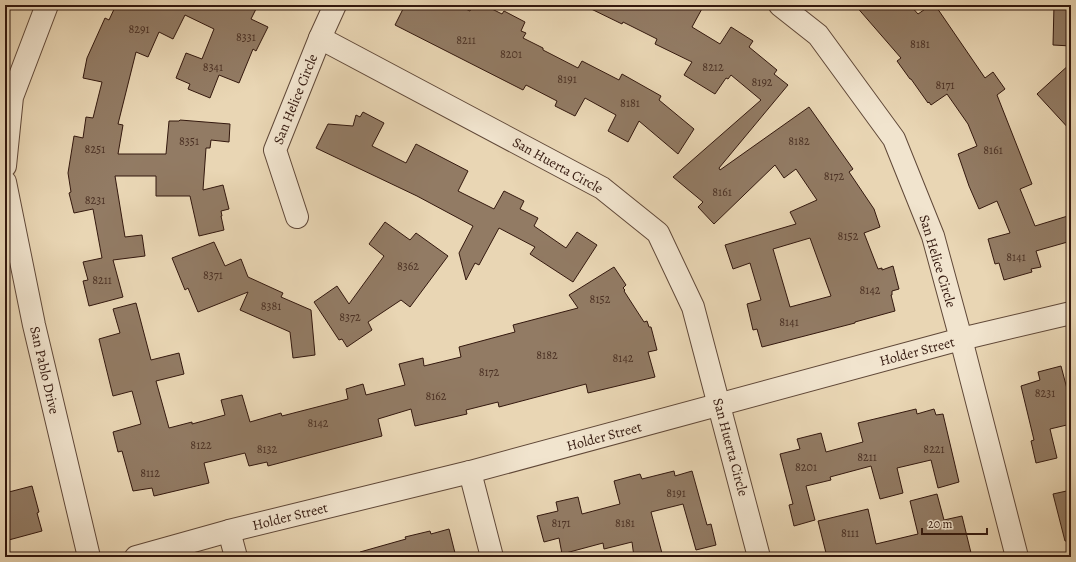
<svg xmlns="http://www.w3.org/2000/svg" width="1076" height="562" viewBox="0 0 1076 562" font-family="Alegreya,serif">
<rect width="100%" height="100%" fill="#e9d6b4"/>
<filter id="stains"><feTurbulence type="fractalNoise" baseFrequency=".005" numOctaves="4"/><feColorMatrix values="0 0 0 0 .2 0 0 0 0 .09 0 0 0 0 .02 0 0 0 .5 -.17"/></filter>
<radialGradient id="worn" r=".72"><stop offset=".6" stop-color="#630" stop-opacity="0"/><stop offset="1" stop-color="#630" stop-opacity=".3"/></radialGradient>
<g fill="#927b64" stroke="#33180e" fill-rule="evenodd">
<polygon points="116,5 258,5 251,19 268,27 256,51 253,49 239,83 219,75 210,98 188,89 190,84 176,78 186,53 202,59 214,29 185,15 173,39 159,32 148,57 136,52 118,124 123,125 118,154 166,154 169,121 179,121 180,120 230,124 229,142 211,140 210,148 206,148 203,190 223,185 229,209 221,211 222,216 221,216 224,230 199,236 190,196 156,196 156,176 115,176 125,237 142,235 145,256 113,260 123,297 89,306 83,281 88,280 83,262 102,258 93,209 74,213 69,193 71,192 68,173 74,136 83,138 86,117 93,118 102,82 83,78 87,58 105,18 109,20"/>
<polygon points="405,5 457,5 470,11 473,5 484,5 502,14 504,11 525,22 521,31 526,33 523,38 543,48 543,50 578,68 582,61 619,80 622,74 661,96 659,100 694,129 678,154 639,121 628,142 608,131 616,115 585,98 575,116 555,106 557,101 526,85 523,90 395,25"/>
<path d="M583,5H704L692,27L720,44L731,27L753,41L749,47L777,70L774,74L788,85L719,168L720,170L809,107L853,169L849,172L874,209L880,227L864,233L878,269L882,268V270L893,266L899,289L892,291V295H891L895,311L855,322V323L762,347L757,329L753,330L747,304L761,300L750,263L733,269L725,245L796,224L790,212L817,200L796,169L784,178L775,165L714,224L698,207L703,202L673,177L761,100L731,75L728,79L726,78L715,94L684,75L692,62L655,44L657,39L623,22L622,24ZM810,238L831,296L790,307L773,249Z"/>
<polygon points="855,5 910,5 918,14 931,5 935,5 985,78 993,72 1005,89 997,95 1032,184 1020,189 1035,226 1071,215 1071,241 1036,251 1041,267 1031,269 1032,272 1004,280 999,263 995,264 988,239 1010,233 997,201 979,209 969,186 958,154 977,146 968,124 947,94 931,105 929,102 928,103 911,79 910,79 897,61 901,58"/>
<polygon points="1054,5 1071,5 1071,46 1053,45"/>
<polygon points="1071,63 1071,131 1037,94"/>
<polygon points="363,112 384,123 372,146 406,163 416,144 468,171 458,191 494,209 504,191 524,201 520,209 538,218 534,226 566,248 577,232 597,245 573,282 530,254 535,247 499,228 479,265 475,263 466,280 459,253 473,226 417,196 316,148 328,124 353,126 356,115 360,117"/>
<polygon points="385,222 410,240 416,233 448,256 410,307 401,300 368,322 372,330 347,347 342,339 339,340 314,302 337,286 349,304 384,256 369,244"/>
<polygon points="214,242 225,266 241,259 248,277 283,293 281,297 311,310 315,355 293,358 290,332 240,310 248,292 198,312 188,288 185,290 172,258"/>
<polygon points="614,267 626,285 623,288 625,290 624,291 644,322 647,321 649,327 651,327 657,350 648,352 655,377 588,393 586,384 499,407 498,402 466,410 467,414 415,426 411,409 378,419 382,436 268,466 267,462 249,466 245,453 204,463 209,483 154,496 152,488 133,491 122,451 118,452 113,432 141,424 132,391 113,396 99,339 120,333 113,309 136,303 151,360 179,353 184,374 156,381 169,428 192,422 192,424 225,415 221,400 242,395 250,422 281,413 282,416 348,399 346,389 363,384 366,395 405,385 399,364 423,358 424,366 461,357 459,347 515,332 513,325 578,308 569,295"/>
<polygon points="1061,366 1071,404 1071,424 1050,429 1057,458 1036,463 1031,441 1034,440 1021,386 1040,380 1038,372"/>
<polygon points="916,409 917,414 934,409 936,415 943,414 959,482 938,488 931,460 897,468 903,493 880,499 871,466 830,477 831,480 806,486 815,520 794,526 789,505 793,504 780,454 800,449 797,439 821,433 826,452 863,442 858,423"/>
<polygon points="674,471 675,476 692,471 707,525 711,524 716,545 696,550 683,504 651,512 663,557 634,557 632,542 604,549 603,543 562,554 559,538 544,542 537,516 558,511 556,502 578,497 582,514 620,504 614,481 640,474 642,479"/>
<polygon points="32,486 39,512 37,513 42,531 5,541 5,493"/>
<polygon points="1071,490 1071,541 1065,541 1053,494"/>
<polygon points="937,494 944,520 962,516 972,557 827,557 818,521 868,509 876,544 918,534 910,501"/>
<polygon points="449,529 456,557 360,557 360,552 406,539 405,537 430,531 431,534"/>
</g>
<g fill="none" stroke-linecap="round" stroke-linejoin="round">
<g stroke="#604838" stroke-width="24">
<g id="minor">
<polyline points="780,5 818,35 894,139 933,236 961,339 1017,557"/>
<polyline points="320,38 602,188 658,233 693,307 759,557"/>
<polyline points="5,166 12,97 47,5"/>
<polyline points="5,182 34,325 89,557"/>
<polyline points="297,217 275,150 320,38 335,5"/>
<polyline points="470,472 492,557"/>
<polyline points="229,531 236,557"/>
</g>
</g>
<g stroke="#604838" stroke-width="24">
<polyline id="tertiary" points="136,557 229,531 470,472 961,339 1071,313"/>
</g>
<use href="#minor" stroke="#f1e4ce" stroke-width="22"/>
<use href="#tertiary" stroke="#f1e4ce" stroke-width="22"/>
</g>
<g text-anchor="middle" stroke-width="3" stroke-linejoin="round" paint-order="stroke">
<g font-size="12" fill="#4b3124">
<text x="139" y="33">8291</text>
<text x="246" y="41">8331</text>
<text x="466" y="44">8211</text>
<text x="920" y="48">8181</text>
<text x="511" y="58">8201</text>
<text x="213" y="71">8341</text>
<text x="713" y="71">8212</text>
<text x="567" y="83">8191</text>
<text x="762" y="86">8192</text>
<text x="945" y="89">8171</text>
<text x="630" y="107">8181</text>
<text x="189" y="145">8351</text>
<text x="799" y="145">8182</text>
<text x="95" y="153">8251</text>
<text x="993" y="154">8161</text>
<text x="834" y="180">8172</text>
<text x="722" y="196">8161</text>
<text x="95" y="204">8231</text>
<text x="848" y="240">8152</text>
<text x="1016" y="261">8141</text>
<text x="408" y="270">8362</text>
<text x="213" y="279">8371</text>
<text x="102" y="284">8211</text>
<text x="870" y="294">8142</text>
<text x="600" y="303">8152</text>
<text x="271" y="310">8381</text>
<text x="350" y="321">8372</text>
<text x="789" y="326">8141</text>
<text x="547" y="359">8182</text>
<text x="623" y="362">8142</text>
<text x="489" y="376">8172</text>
<text x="1045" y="397">8231</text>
<text x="436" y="400">8162</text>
<text x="318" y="427">8142</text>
<text x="201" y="449">8122</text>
<text x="267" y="453">8132</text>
<text x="934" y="453">8221</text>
<text x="867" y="461">8211</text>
<text x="806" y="471">8201</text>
<text x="150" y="477">8112</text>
<text x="676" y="497">8191</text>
<text x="561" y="527">8171</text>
<text x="625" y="527">8181</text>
<text x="850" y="537">8111</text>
</g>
<g font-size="14" fill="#33180e" stroke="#f1e4ce">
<text transform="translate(295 99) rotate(-68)" y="5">San Helice Circle</text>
<text transform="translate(558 165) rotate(29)" y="5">San Huerta Circle</text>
<text transform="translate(938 261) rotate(73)" y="5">San Helice Circle</text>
<text transform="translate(917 351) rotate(-15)" y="5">Holder Street</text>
<text transform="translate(45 370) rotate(77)" y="5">San Pablo Drive</text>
<text transform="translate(604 436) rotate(-15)" y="5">Holder Street</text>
<text transform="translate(731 447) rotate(75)" y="5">San Huerta Circle</text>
<text transform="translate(290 516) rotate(-14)" y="5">Holder Street</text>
</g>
</g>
<rect width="1076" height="562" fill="none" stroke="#e9d6b4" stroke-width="20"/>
<rect x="6" y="6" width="1064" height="550" fill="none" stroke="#33180e" stroke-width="2"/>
<rect x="10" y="10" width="1056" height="542" fill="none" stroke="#33180e"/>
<path d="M922 528v6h65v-6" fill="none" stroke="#33180e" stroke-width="2"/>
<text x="928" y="528" font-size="12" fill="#33180e" stroke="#f1e4ce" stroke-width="3" paint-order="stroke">20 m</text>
<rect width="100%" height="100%" filter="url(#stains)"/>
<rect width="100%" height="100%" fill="url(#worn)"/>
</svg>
